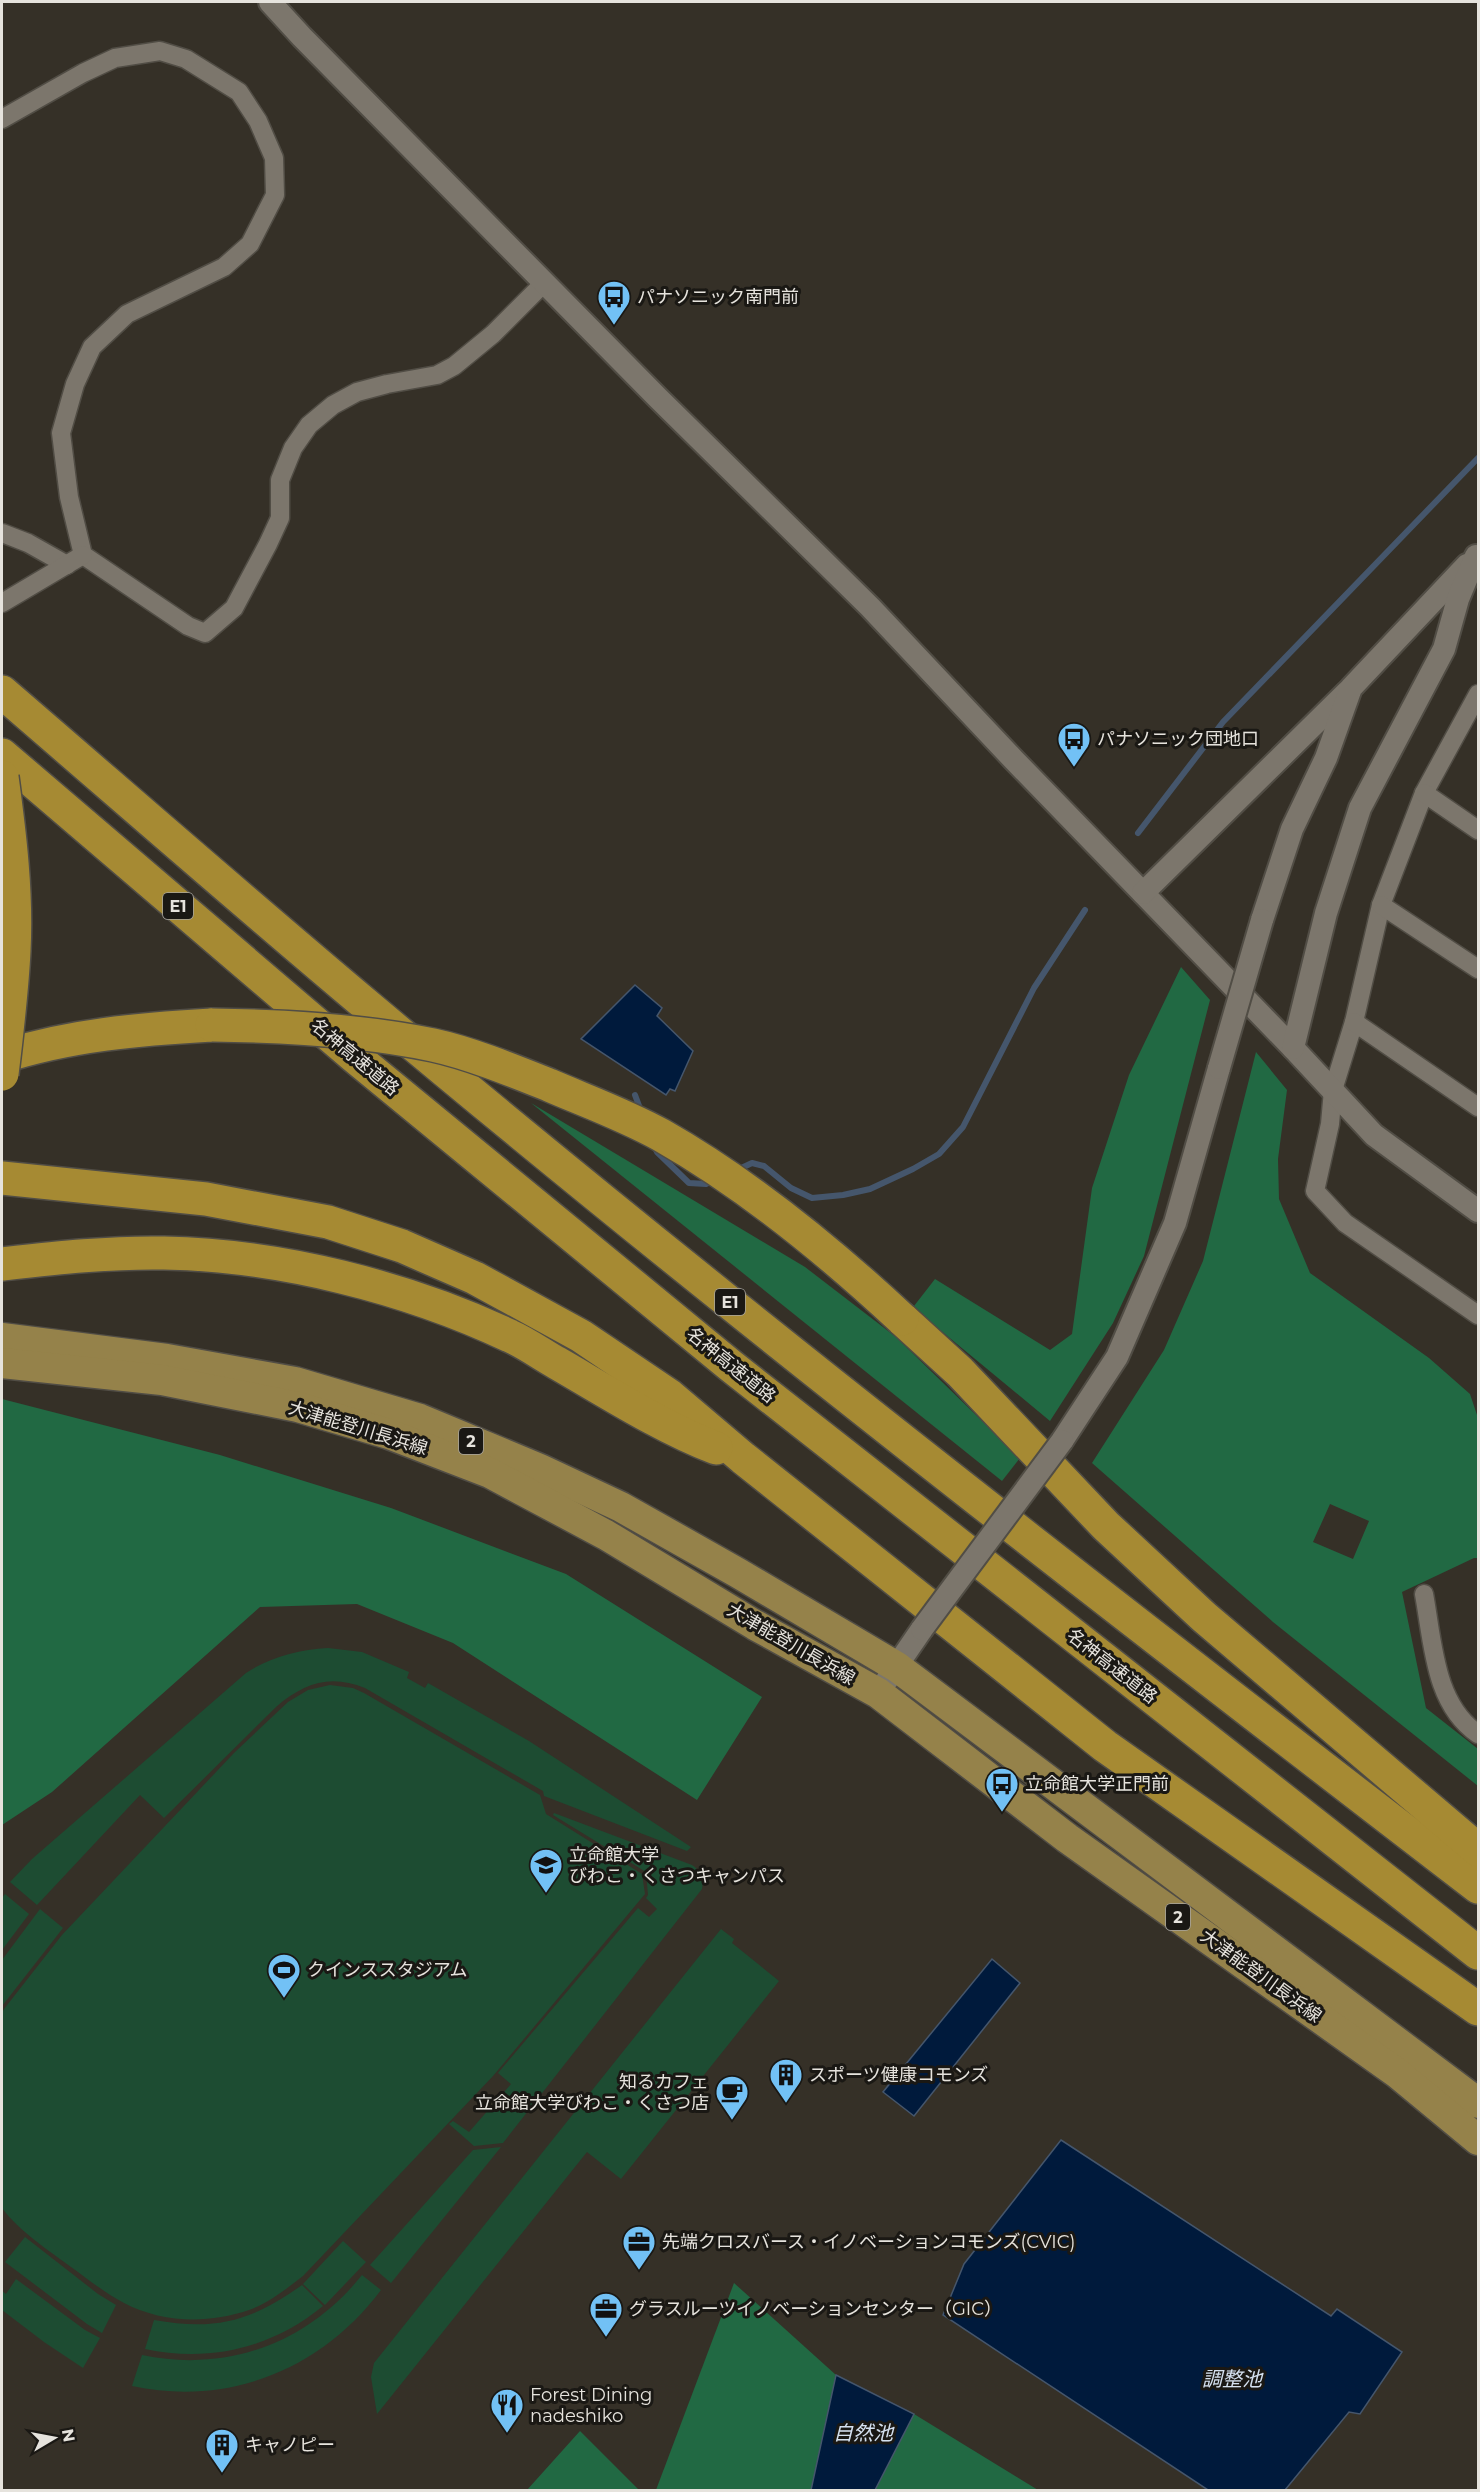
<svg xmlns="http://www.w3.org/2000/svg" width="1480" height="2492" viewBox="0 0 1480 2492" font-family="Montserrat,'Noto Sans JP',sans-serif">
<rect width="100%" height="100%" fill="#353027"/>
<g fill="#1d4c32">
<path d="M328,1648L362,1652L409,1672L407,1678L425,1688L428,1683L529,1741L691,1847L687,1851L544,1796L543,1791L365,1688C330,1674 304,1683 276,1707L164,1818L140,1795L37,1905L10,1882L32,1859L246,1673C270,1657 298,1650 328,1648Z"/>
<path d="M330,1685L353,1688L364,1693L540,1795L546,1814L642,1874L645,1894L493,2076L303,2276C286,2289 269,2303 249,2310C208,2324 162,2323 124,2303C105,2293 89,2280 71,2267C48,2250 19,2231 2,2208V2013L4,2009L62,1935L234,1753L288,1702L308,1690Z"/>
<path d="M554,1813L692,1865C701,1871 704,1878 702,1889L503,2143L474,2146L449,2124L453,2121L469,2132L511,2084L498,2073L638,1908L649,1917L657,1909L646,1898L648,1895L646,1872L553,1815Z"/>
<polygon points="5,1894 29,1914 2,1950 2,1898"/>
<polygon points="40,1909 63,1928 2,2006 2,1960"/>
<polygon points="721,1929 734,1939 732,1943 779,1981 621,2179 587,2152 377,2414 371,2377 374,2363"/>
<polygon points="501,2147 391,2283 370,2265 473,2150"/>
<polygon points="25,2237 98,2294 116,2305 102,2333 87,2324 5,2262"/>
<polygon points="343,2241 366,2262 325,2305 303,2284"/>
<path d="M362,2275L381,2290C322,2369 229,2407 132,2386L142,2355C227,2373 308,2343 362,2275Z"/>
<polygon points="16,2279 85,2330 100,2338 83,2368 44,2342 2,2310 2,2291 6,2294"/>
<path d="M302,2285L323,2306C272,2348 209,2363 145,2349L154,2320C216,2331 252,2321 302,2285Z"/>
</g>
<g fill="#216943" fill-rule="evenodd">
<polygon points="1181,967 1210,1000 1144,1256 1113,1323 1050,1421 934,1325 914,1306 935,1279 1050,1350 1072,1334 1092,1188 1129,1075"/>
<path d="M1256,1052L1287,1090L1278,1159L1279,1199L1310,1273L1429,1358L1470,1394L1478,1418V1558H1474L1402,1592L1426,1708L1478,1749V1786L1273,1622L1092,1463L1164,1350L1203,1261ZM1330,1504L1369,1521L1353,1559L1313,1542Z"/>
<polygon points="531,1103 805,1267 896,1337 1020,1458 1002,1481"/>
<polygon points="2,1399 220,1455 391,1508 566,1574 762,1697 697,1800 453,1643 357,1604 260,1607 52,1792 2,1825"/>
<polygon points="734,2283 836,2375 811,2490 656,2490"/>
<polygon points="914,2414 1038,2490 875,2490"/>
<polygon points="580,2431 639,2490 527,2490"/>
</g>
<g fill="#001a3c" stroke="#45566c" stroke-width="1.5">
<polygon points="635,985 662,1008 657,1016 693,1051 675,1091 670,1089 666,1095 581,1039"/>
<polygon points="992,1959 1020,1983 914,2116 883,2092"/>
<polygon points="1061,2140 1331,2316 1337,2309 1402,2352 1360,2414 1349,2412 1285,2490 1208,2490 943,2315 964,2264"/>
<polygon points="836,2375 914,2414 875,2490 811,2490"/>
</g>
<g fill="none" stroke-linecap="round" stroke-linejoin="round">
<g stroke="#45566c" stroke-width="6">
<polyline points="1138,833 1223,722 1478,458"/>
<polyline points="635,1095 641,1111"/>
<polyline points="654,1146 657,1152 689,1183 706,1184 714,1180"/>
<polyline points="737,1170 752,1163 764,1166 791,1188 812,1198 843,1195 870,1189 913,1169 939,1154 963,1127 1034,988 1085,910"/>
</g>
<g stroke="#514d45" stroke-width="21">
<g id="minor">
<polyline points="2,119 83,73 115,58 160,51 186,59 239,92 258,121 274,158 275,195 250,244 224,267 127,314 92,347 75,384 61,433 69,497 83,555 188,626 205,633 234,608 268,544 280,518 280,480 293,448 309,425 333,405 357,392 387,384 437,375 454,366 493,334 545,282"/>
<polyline points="2,533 28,543 67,565"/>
<polyline points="2,603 83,555"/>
<polyline points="1478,694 1424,793 1381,905 1354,1022 1333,1090 1330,1124 1315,1191 1345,1223 1478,1315"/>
<polyline points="1424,793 1478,830"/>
<polyline points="1381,905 1478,969"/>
<polyline points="1354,1022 1478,1107"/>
<path d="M1424,1594C1433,1642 1434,1704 1478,1734"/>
</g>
</g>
<g stroke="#514d45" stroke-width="26">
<g id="tertiary">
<polyline points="270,2 302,37 658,398 870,607 1014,760 1293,1048 1374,1135 1478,1211"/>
<polyline points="1143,893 1347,692"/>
<polyline points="1262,920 1292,829 1326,758 1351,688 1467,565"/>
<polyline points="1293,1048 1326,913 1360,808 1444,649 1458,599 1476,556"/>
<polyline points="1062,1441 1117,1357 1175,1223 1219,1068"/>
<polyline points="887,1680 922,1629"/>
</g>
</g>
<g stroke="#514d45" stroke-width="33">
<g id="primary">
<polyline points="2,1338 167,1359 295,1382 420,1419 540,1469 621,1507 738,1573 897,1667 1478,2103"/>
<polyline points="2,1363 162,1380 298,1407 389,1434 490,1473 606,1535 755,1625 878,1693 1067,1838 1397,2073 1478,2140"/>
</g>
</g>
<g stroke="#514d45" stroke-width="36">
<g id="motorway">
<path d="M2,692C125,798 247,905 371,1009C732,1312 1105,1600 1478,1887"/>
<polyline points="2,755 355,1057 731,1366 1478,1953"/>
<path d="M2,1057C69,1035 141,1029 212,1025"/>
<polyline points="2,1178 206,1199 328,1222 402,1246 475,1278 581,1336 670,1396 743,1458 1105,1746 1478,2009"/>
<path d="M2,1264C56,1258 109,1252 164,1253C279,1255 406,1287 510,1336C526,1343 541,1354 557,1363C609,1393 660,1426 716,1448"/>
<polyline points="902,1319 960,1372 1106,1526 1204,1617 1478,1850"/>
</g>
</g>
<use href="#minor" stroke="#7c766c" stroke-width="18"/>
<use href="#tertiary" stroke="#7c766c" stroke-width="22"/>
<use href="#primary" stroke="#95824a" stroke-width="30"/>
<use href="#motorway" stroke="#a68a33" stroke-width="33"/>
<g stroke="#514d45" stroke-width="26" stroke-linecap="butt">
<g id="tertiary-bridge">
<polyline points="1219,1068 1262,920"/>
<polyline points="922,1629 1062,1441"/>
</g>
</g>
<g stroke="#514d45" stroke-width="36" stroke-linecap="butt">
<g id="motorway-bridge">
<path d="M2,777C10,835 17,893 14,951C12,992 7,1033 2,1074"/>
<path d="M212,1025C285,1026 361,1030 433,1045C470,1053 514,1071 549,1085C586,1101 625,1115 661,1135C749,1185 828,1250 902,1319"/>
</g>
</g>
<use href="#tertiary-bridge" stroke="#7c766c" stroke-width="22"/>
<use href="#motorway-bridge" stroke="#a68a33" stroke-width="33"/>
</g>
<defs>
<g id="bus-pin" transform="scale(1.725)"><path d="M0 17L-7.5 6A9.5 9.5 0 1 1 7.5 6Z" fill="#72c1f5" stroke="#1a1814"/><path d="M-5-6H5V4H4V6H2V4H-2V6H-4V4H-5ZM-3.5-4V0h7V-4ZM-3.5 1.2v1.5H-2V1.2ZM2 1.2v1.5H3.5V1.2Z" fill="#111"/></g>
<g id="university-pin" transform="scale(1.725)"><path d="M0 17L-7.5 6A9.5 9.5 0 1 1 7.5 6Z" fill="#72c1f5" stroke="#1a1814"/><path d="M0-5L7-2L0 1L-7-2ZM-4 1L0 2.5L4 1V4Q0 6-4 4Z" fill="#111"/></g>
<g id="stadium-pin" transform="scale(1.725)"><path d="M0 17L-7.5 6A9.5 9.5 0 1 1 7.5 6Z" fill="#72c1f5" stroke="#1a1814"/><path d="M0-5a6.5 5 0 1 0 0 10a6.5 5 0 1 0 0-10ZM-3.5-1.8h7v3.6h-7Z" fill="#111"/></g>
<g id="building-pin" transform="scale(1.725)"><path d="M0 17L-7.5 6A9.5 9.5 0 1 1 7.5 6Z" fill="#72c1f5" stroke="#1a1814"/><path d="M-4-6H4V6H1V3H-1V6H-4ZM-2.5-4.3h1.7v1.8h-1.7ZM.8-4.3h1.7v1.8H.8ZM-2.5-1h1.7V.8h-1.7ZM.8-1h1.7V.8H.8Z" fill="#111"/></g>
<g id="cafe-pin" transform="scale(1.725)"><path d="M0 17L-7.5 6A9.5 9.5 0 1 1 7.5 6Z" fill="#72c1f5" stroke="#1a1814"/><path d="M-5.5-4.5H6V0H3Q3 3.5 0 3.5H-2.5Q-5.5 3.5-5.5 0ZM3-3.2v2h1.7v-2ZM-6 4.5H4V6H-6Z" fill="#111"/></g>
<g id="office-pin" transform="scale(1.725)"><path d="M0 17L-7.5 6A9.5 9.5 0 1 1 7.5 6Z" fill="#72c1f5" stroke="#1a1814"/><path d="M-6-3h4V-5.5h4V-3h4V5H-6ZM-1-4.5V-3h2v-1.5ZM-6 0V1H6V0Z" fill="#111"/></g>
<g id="restaurant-pin" transform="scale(1.725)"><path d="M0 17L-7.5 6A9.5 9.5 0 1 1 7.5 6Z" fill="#72c1f5" stroke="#1a1814"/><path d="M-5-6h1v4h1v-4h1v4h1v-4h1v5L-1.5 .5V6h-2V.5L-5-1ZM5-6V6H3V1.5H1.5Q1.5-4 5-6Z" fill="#111"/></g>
</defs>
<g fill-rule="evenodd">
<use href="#bus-pin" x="614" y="297"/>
<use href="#bus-pin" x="1074" y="739"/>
<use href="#bus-pin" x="1002" y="1784"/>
<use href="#university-pin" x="546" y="1865"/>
<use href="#stadium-pin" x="284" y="1970"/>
<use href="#building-pin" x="786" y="2075"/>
<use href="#cafe-pin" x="732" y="2092"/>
<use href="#office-pin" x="639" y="2242"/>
<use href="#office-pin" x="606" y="2309"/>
<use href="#restaurant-pin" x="507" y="2405"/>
<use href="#building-pin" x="222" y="2445"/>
</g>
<g text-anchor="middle" stroke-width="6" stroke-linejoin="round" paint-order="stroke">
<g fill="#1a1814" stroke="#a9a6a1" stroke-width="1.5">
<rect x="163" y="893" width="30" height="26" rx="4.5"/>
<rect x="715" y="1289" width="30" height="26" rx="4.5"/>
<rect x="459" y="1428" width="24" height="26" rx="4.5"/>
<rect x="1166" y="1904" width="24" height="26" rx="4.5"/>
</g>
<g font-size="16" font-weight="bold" fill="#e6e3dd">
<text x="178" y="912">E1</text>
<text x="730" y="1308">E1</text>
<text x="471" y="1447">2</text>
<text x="1178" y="1923">2</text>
</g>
<g font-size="18" fill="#e6e3dd" stroke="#1a1814" text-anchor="start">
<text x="637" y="303">パナソニック南門前</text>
<text x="1097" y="745">パナソニック団地口</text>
<text x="1025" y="1790">立命館大学正門前</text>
<text x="569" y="1861">立命館大学<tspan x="569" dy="21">びわこ・くさつキャンパス</tspan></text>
<text x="307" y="1976">クインススタジアム</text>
<text x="809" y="2081">スポーツ健康コモンズ</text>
<text x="709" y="2088" text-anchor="end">知るカフェ<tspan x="709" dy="21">立命館大学びわこ・くさつ店</tspan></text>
<text x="662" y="2248">先端クロスバース・イノベーションコモンズ(CVIC)</text>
<text x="629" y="2315">グラスルーツイノベーションセンター（GIC）</text>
<text x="530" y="2401">Forest Dining<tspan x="530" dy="21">nadeshiko</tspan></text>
<text x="245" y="2451">キャノピー</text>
</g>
<g font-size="18" fill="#e6e3dd" stroke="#1a1814">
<text transform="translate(355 1057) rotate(40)" y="6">名神高速道路</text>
<text transform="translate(731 1365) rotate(39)" y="6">名神高速道路</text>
<text transform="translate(358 1428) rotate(17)" y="6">大津能登川長浜線</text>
<text transform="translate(791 1644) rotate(30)" y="6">大津能登川長浜線</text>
<text transform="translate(1112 1666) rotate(38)" y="6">名神高速道路</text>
<text transform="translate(1261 1976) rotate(36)" y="6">大津能登川長浜線</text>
</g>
<g font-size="20" font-style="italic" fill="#d5e1f0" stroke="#1a1814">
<text x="1232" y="2386">調整池</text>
<text x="863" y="2440">自然池</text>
</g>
</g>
<rect width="1480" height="2492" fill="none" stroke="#e6e3dd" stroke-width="6"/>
<g transform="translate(54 2438) rotate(80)" stroke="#1a1814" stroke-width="4.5" paint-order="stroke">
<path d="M0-4.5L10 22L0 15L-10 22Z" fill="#e6e3dd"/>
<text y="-9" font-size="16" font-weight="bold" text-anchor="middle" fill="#e6e3dd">N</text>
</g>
</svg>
